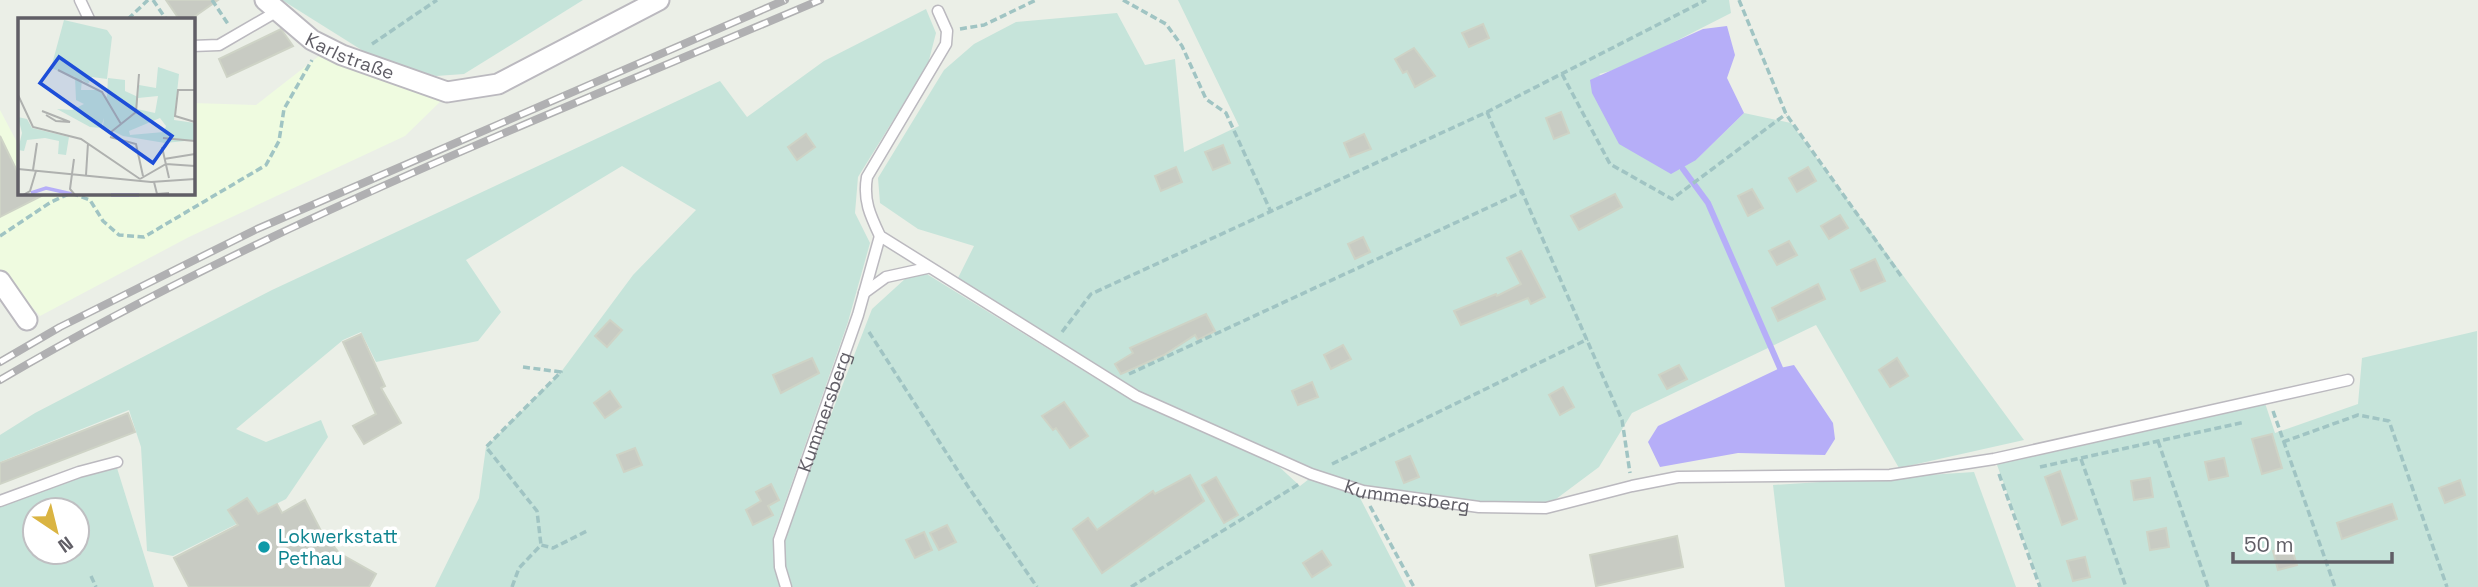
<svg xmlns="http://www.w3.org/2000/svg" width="2478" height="587" viewBox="0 0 2478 587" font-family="'Space Grotesk',sans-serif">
<rect width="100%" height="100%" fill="#ebefe7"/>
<polygon fill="#effbe0" points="324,52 444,98 405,136 189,237 40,316 0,270 0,110 19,146 19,192 192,192 193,103 256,105"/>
<g fill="#c6e4da" fill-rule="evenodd">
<polygon points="282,0 583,0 464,74 436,76 376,59"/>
<polygon points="1178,0 1729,0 1731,13 1625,67 1599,74 1696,160 1744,113 1791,123 2024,440 1899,468 1816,325 1632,413 1599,467 1548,505 1478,504 1363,487 1308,469 1121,384 958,278 974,246 918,229 880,203 878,178 944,70 974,44 1016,22 1117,13 1145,65 1175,59 1184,152 1239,126"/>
<polygon points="926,9 936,33 928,64 858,177 855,213 870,243 848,322 773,537 774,561 782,587 435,587 479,498 486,447 561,372 633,275 696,210 622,166 466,260 501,312 478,341 376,362 361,332 343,340 236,429 266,442 321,420 328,437 286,499 173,556 147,551 141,447 129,410 0,462 0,435 35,413 272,290 720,81 747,117 824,61"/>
<polygon points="917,268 1118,392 1275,463 1300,486 1309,479 1359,496 1406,587 791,587 783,563 784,536 872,309"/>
<polygon points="2477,331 2478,587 2041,587 1996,462 2265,403 2275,433 2358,404 2362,358"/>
<path d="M117,468L154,587H0V505L37,489ZM35,510H77V552H35Z"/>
<polygon points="1974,472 2016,587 1785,587 1773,485"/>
</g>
<g fill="#b6aef8">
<polygon points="1727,26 1735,55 1727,78 1744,113 1696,160 1671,174 1619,144 1592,93 1590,80 1703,29"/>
<polygon points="1794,365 1833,423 1835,439 1825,455 1738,453 1660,467 1648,442 1658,426 1780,368"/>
</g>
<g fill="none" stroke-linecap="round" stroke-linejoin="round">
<polyline stroke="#b6aef8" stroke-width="6" points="1683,169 1708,203 1780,368"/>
</g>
<g fill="#c8cbc3" stroke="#ced3c6" stroke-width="2">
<polygon points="166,0 218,0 191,19 179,19"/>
<polygon points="1483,24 1489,38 1469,47 1462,33"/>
<polygon points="281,29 293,46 227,77 219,59"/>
<polygon points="1414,48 1435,76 1415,87 1407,71 1403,73 1395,59"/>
<polygon points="1561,112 1569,133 1554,139 1546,118"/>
<polygon points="806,134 815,147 797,160 788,147"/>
<polygon points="1364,134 1371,149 1350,157 1344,143"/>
<polygon points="0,136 19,175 19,192 49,192 0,217"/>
<polygon points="1223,145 1230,163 1213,170 1205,152"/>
<polygon points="1176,167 1182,182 1161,191 1155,176"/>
<polygon points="1808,167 1816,181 1797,192 1789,178"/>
<polygon points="1752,189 1763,208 1748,216 1738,196"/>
<polygon points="1615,194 1622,207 1579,230 1571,216"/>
<polygon points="1840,215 1848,228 1829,239 1821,226"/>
<polygon points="1363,237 1370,252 1355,259 1348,244"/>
<polygon points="1789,241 1797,255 1777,265 1769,251"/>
<polygon points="1521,251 1545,297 1531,304 1528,298 1461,325 1454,311 1496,294 1497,296 1521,284 1507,258"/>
<polygon points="1875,259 1885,281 1861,291 1851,270"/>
<polygon points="1818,284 1825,299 1778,321 1772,308"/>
<polygon points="1206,314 1215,331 1198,340 1195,335 1164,355 1121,374 1115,364 1133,353 1130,348"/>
<polygon points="610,320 622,330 607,347 595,336"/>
<polygon points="361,334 385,386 381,388 401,423 364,444 353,426 376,414 343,342"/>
<polygon points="1343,345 1351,359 1331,369 1324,355"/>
<polygon points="812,358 819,373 781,393 773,375"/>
<polygon points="1897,358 1908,376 1890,387 1879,370"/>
<polygon points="1679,365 1687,379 1667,389 1659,375"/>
<polygon points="1312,382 1318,397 1298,405 1292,391"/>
<polygon points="1563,387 1574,407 1560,415 1549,395"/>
<polygon points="610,391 621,407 605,418 594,403"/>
<polygon points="1064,402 1088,436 1070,448 1056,428 1053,430 1042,416"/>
<polygon points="128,413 135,432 0,484 0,463"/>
<polygon points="2272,434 2282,468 2262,474 2252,439"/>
<polygon points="635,448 642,465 624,472 617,455"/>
<polygon points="1410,456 1419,477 1404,483 1396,462"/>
<polygon points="2224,458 2228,476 2209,480 2205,462"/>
<polygon points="2060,471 2077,519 2062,525 2045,477"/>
<polygon points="1190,475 1204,501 1102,573 1073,529 1088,518 1097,530 1153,491 1155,494"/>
<polygon points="1216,477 1238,515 1224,523 1202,485"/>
<polygon points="2150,478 2153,497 2134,500 2131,481"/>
<polygon points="2460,480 2465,495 2445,503 2439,488"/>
<polygon points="771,484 779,500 768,506 773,515 753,525 746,510 761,501 756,492"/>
<polygon points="247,498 258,514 277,504 282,513 305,500 321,531 339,553 376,574 369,587 189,587 174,558 238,525 228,510"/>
<polygon points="2392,504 2397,519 2342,539 2337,523"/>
<polygon points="947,525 956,542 939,550 930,533"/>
<polygon points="2166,528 2169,547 2150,550 2147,532"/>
<polygon points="924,532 932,550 915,558 906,540"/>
<polygon points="1677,536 1683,567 1596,586 1590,555"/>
<polygon points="2291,546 2297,565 2278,570 2273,551"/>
<polygon points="1322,551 1331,565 1312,577 1303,563"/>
<polygon points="2085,557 2090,577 2073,581 2067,561"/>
</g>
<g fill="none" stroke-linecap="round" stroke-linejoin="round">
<g stroke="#bbb9bf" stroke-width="13">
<g id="lane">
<polyline points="80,0 89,19"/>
<path id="s1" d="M938,11L947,31L946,44L867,177C863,200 870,215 880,236L1136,396L1311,474L1363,491L1479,507L1546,508L1632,486L1678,477L1890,475L1994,459L2348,380"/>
<polyline points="192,46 219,45 276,12"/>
<polyline points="864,293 886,277 927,268"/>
<polyline points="0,501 79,472 117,462"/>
<path id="s2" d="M786,587L780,567L779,540L858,315L880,236"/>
</g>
</g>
<g stroke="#bbb9bf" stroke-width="23">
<g id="street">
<path id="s3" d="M265,0L312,40L342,55L447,92L498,84L659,0"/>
<polyline points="0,281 27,320"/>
</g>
</g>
<g stroke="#a0c4c3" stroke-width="3.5" stroke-dasharray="7 3.5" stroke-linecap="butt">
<polyline points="153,0 166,19"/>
<polyline points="212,0 228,24"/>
<polyline points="1123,0 1166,24 1182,46 1206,99 1226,113 1271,212"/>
<polyline points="1739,0 1786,114 1901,276"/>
<polyline points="128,19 148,0"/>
<polyline points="960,29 984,25 1036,0"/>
<polyline points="372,44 437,0"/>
<polyline points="1562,74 1610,164 1672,199 1786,114"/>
<polyline points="1487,112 1622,420 1630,473"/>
<polyline points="0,236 51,202 71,193 90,200 103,221 119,235 144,237 266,165 279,141 284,109 312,60"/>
<polyline points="869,332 967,485 1037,587"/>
<polyline points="1062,332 1091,294 1487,112 1706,0"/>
<polyline points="523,367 561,372 486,447 537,511 541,545"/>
<polyline points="1129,374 1524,191"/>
<polyline points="2273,411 2335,587"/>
<polyline points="2158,441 2208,587"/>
<polyline points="2283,442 2358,415 2389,421 2447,587"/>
<polyline points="2081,459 2126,587"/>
<polyline points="1332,464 1588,339"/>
<polyline points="2040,467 2245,422"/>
<polyline points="1999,474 2040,587"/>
<polyline points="1370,506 1414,587"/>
<polyline points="91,576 96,587"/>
<polyline points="512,587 519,568 541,545 553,548 587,531"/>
<polyline points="1131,587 1299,484"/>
</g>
<use href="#lane" stroke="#fff" stroke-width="10"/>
<use href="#street" stroke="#fff" stroke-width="19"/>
<g stroke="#b0b0b2" stroke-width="8">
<g id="rail">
<polyline points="0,362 60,327 257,229 785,0"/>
<path d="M0,380C260,227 543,118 820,0"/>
</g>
</g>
<use href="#rail" stroke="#fff" stroke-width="5" stroke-dasharray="16" stroke-linecap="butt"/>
</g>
<circle fill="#0f9aa8" stroke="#fff" stroke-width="2.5" cx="264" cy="547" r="7"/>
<g text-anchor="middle" stroke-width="7" stroke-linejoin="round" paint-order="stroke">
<g font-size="19" fill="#605e66" stroke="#fff">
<text dy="7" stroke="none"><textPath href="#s3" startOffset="103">Karlstraße</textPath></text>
<text dy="7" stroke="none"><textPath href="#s2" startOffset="184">Kummersberg</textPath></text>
<text dy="7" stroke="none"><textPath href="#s1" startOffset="844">Kummersberg</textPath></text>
</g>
<g font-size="19" fill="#0d838f" stroke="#fff" text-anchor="start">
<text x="278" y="543">Lokwerkstatt<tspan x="278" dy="22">Pethau</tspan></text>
</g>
</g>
<g transform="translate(18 18)">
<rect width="177" height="177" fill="#ebefe7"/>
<path d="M46,2L89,12L94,19L89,61L74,59L70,66L64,62L63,72H81L89,79L90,60L107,62V73L120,79L121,67L138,70L140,49L161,56L156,102L177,105V122L147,125L105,118L85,108L86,100L83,110L72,109L39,91L54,92L66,86L58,82L57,59L33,50ZM140,78L137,95L119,91L120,80ZM142,100L148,108L146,114L112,117L111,113ZM0,99L9,101L14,110L51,119L48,137L40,136L41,123L27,120L9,122L6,133L0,132L4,115Z" fill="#c6e4da" fill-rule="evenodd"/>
<path fill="none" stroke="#b6aef8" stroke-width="3.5" d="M13,175L28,170L54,176M93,177H121"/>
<path fill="none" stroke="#afb1af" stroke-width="2" d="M40,52L84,74L103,106M177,72H160L157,98L177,104M0,77L15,109L63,121L122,161M24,93L52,104L38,103L28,97M93,114L118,94L121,56M92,119L118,126L125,158M145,120L177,123M144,129L151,160M56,141L52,171L57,177M146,141L177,136M0,151L133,164L177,161M15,152L19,125M68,157L70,125M122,161L148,146L177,148M136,164L139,176L151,175M5,177L12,173L18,153"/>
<path fill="#1d4ed8" fill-opacity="0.15" stroke="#1d4ed8" stroke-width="3.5" d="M41,39L154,118L135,145L22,65Z"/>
<rect width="177" height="177" fill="none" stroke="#605e66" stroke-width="3.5"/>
</g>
<g transform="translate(56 531) rotate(145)"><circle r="33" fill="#ffffff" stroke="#bfbfc2" stroke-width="2"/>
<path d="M0-5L12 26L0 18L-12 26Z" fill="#dab442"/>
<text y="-10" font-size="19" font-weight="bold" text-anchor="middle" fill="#605e66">N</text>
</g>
<path d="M2233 552v10h159v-10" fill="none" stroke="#605e66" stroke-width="3.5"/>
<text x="2244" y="552" font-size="21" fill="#605e66" stroke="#ffffff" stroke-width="5" paint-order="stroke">50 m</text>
</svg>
